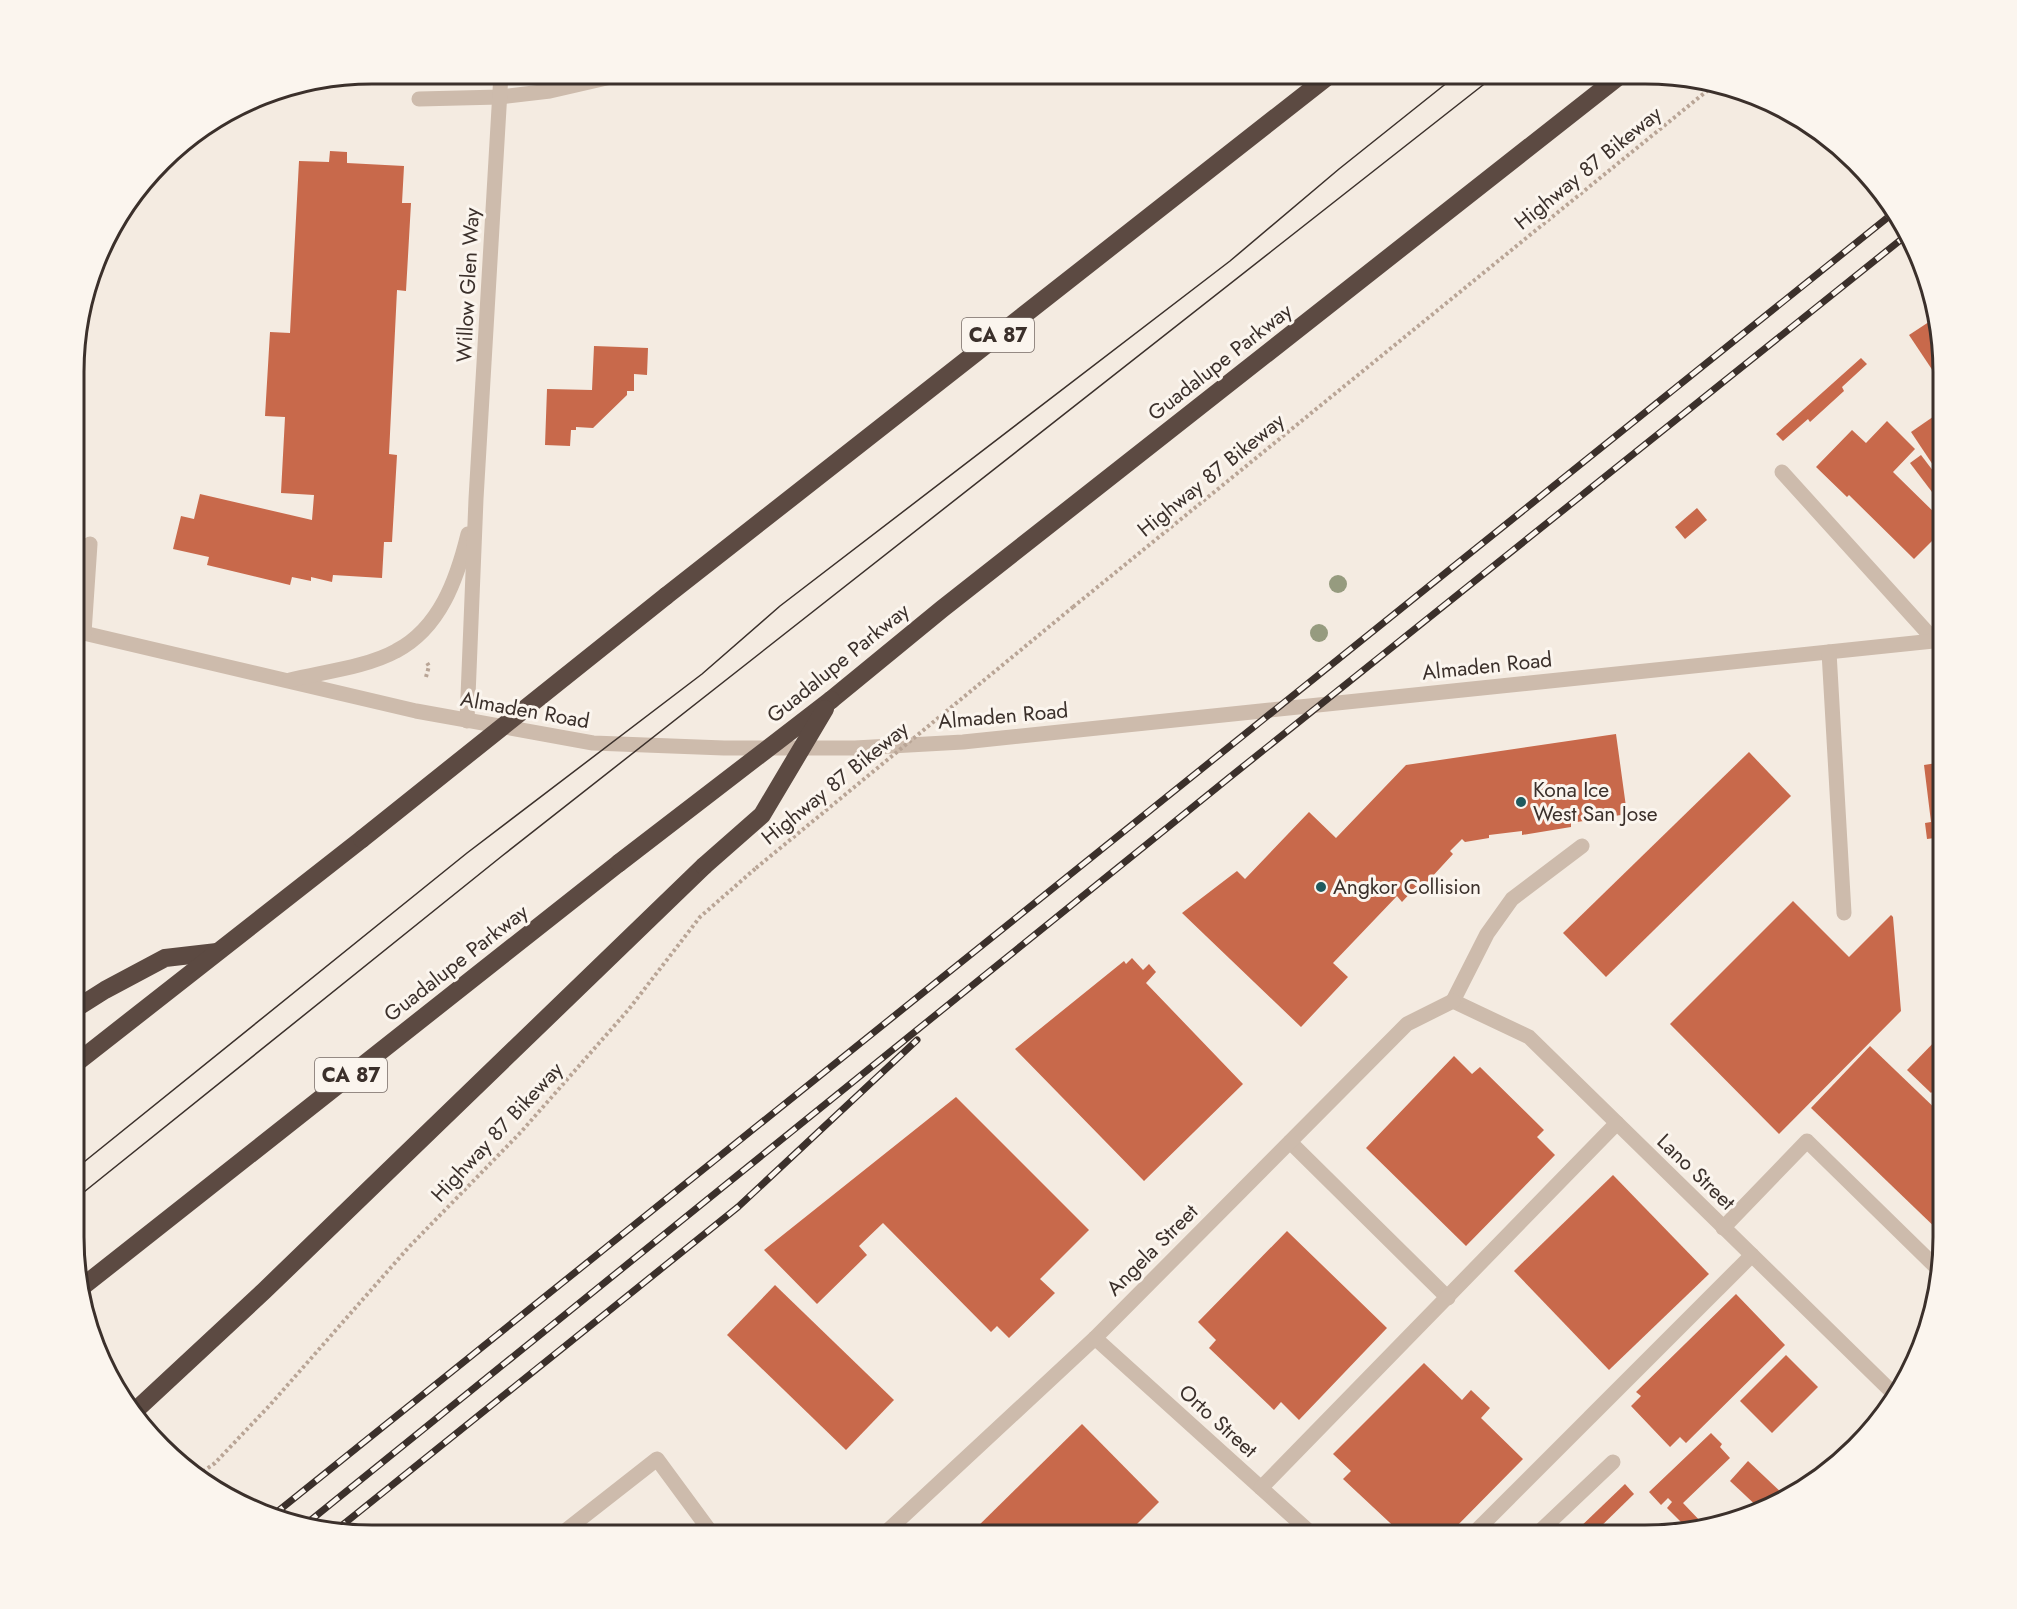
<svg xmlns="http://www.w3.org/2000/svg" width="2017" height="1609" viewBox="0 0 2017 1609" font-family="Jost,sans-serif">
<rect width="100%" height="100%" fill="#f4ebe1"/>
<g fill="#c8694b">
<polygon points="330,151 347,152 347,163 404,166 402,203 411,203 406,291 397,290 389,454 397,455 392,542 384,542 382,578 333,575 332,582 311,577 311,581 292,577 290,585 207,565 209,557 173,549 181,516 194,519 200,494 312,520 314,495 281,493 285,417 265,416 270,332 290,333 299,161 329,162"/>
<polygon points="1938,316 1943,372 1943,386 1909,335"/>
<polygon points="594,346 648,348 647,375 634,374 634,391 627,391 627,395 593,428 576,427 576,430 571,430 570,446 545,445 547,389 592,390"/>
<polygon points="1861,358 1867,364 1842,387 1844,391 1810,422 1808,419 1783,441 1776,434"/>
<polygon points="1943,410 1943,480 1911,432"/>
<polygon points="1887,421 1915,449 1893,472 1943,521 1943,530 1914,559 1849,495 1847,497 1816,467 1852,430 1866,443"/>
<polygon points="1921,455 1943,484 1932,492 1910,463"/>
<polygon points="1697,508 1707,520 1685,539 1675,527"/>
<polygon points="1616,734 1627,814 1571,823 1571,827 1522,835 1522,831 1489,835 1489,838 1465,842 1462,839 1450,851 1453,854 1419,891 1415,888 1402,902 1397,896 1333,963 1348,977 1301,1027 1182,913 1237,871 1245,879 1309,812 1336,838 1406,765"/>
<polygon points="1749,752 1791,796 1606,977 1563,933"/>
<polygon points="1943,762 1943,837 1927,839 1925,823 1931,822 1924,765"/>
<polygon points="1793,901 1849,957 1891,915 1893,917 1901,1011 1779,1134 1670,1024"/>
<polygon points="1132,958 1143,970 1149,964 1156,972 1146,983 1243,1084 1144,1181 1015,1049 1124,961 1126,964"/>
<polygon points="1943,1033 1943,1081 1931,1093 1907,1070"/>
<polygon points="1870,1046 1943,1116 1943,1235 1811,1108"/>
<polygon points="1454,1056 1472,1074 1480,1067 1544,1130 1537,1137 1555,1155 1466,1246 1366,1148"/>
<polygon points="956,1097 1089,1230 1040,1279 1055,1293 1009,1338 997,1326 991,1332 883,1223 859,1246 867,1255 817,1304 764,1250"/>
<polygon points="1613,1175 1709,1274 1609,1370 1514,1271"/>
<polygon points="1287,1231 1387,1328 1299,1420 1281,1402 1274,1410 1209,1348 1216,1340 1198,1322"/>
<polygon points="775,1285 894,1400 846,1450 727,1335"/>
<polygon points="1736,1294 1785,1345 1686,1443 1680,1437 1670,1447 1631,1406 1641,1396 1636,1392"/>
<polygon points="1786,1355 1818,1387 1772,1433 1740,1401"/>
<polygon points="1424,1363 1462,1400 1471,1390 1490,1408 1481,1418 1523,1459 1448,1535 1418,1535 1415,1532 1412,1535 1403,1535 1343,1479 1351,1471 1333,1454"/>
<polygon points="1082,1424 1159,1502 1126,1535 969,1535"/>
<polygon points="1711,1433 1722,1444 1720,1447 1730,1458 1683,1503 1703,1524 1686,1527 1667,1508 1672,1502 1668,1498 1661,1505 1649,1492"/>
<polygon points="1748,1461 1786,1497 1762,1511 1730,1481"/>
<polygon points="1625,1484 1634,1494 1592,1535 1579,1535 1575,1532"/>
<polygon points="1602,1529 1608,1535 1596,1535"/>
</g>
<g fill="none" stroke-linecap="round" stroke-linejoin="round">
<g stroke="#b9a596" stroke-width="4" stroke-dasharray="3 3" stroke-linecap="butt">
<polyline points="1073,607 1713,86"/>
<polyline points="426,677 429,666 426,661"/>
<polyline points="198,1475 215,1463 270,1405 408,1248 521,1132 629,1009 700,917 756,868"/>
</g>
<g stroke="#cdbbac" stroke-width="15">
<polyline points="419,99 500,97 550,91 624,74"/>
<polyline points="1782,472 1935,641"/>
<polyline points="75,631 416,711 593,743 724,748 855,748 963,742 1943,640"/>
<polyline points="84,633 90,544"/>
<polyline points="1829,652 1844,913"/>
<path d="M290,680C323,672 367,667 396,651C440,628 457,579 468,534"/>
<polyline points="467,721 476,499 501,74"/>
<polyline points="1453,1001 1529,1037 1894,1394"/>
<polyline points="1453,1001 1487,934 1512,899 1582,846"/>
<polyline points="1290,1142 1448,1298"/>
<polyline points="1723,1228 1807,1141 1940,1271"/>
<polyline points="1095,1338 1313,1535"/>
<polyline points="1261,1488 1617,1123"/>
<polyline points="560,1535 657,1459 710,1531 716,1535"/>
<polyline points="883,1535 1095,1338 1407,1024 1453,1001"/>
<polyline points="1472,1535 1752,1255"/>
<polyline points="1536,1535 1613,1462"/>
</g>
<g stroke="#5c4a42" stroke-width="18">
<polyline points="666,596 1331,74"/>
<polyline points="831,700 942,609 1622,74"/>
<polyline points="75,1009 105,990 165,958 217,952"/>
<polyline points="75,1064 362,839"/>
<polyline points="82,1287 619,863"/>
<polyline points="136,1410 264,1291 704,866"/>
</g>
<g stroke="#3b302b" stroke-width="1.5">
<polyline points="74,1170 467,853 702,674 780,606 1230,261 1339,169 1458,74"/>
<polyline points="74,1200 502,856 1497,74"/>
</g>
<g stroke="#3b302b" stroke-width="7">
<g id="rail">
<polyline points="272,1516 1892,214"/>
<polyline points="306,1524 1230,777 1908,234"/>
<polyline points="335,1531 738,1207 917,1040"/>
</g>
</g>
<use href="#rail" stroke="#fbf5ee" stroke-width="4.5" stroke-dasharray="14" stroke-linecap="butt"/>
<polyline stroke="#b9a596" stroke-width="4" stroke-dasharray="3 3" stroke-linecap="butt" points="756,868 1073,607"/>
<g stroke="#5c4a42" stroke-width="18">
<polyline points="362,839 666,596"/>
<polyline points="619,863 831,700"/>
<polyline points="704,866 762,815 825,709"/>
</g>
</g>
<g fill="#969b7f">
<circle cx="1338" cy="584" r="9"/>
<circle cx="1319" cy="633" r="9"/>
</g>
<g fill="#1f5a5e" stroke="#fbf5ee" stroke-width="2">
<circle cx="1521" cy="802" r="6"/>
<circle cx="1321" cy="887" r="6"/>
</g>
<g text-anchor="middle" stroke-width="6" stroke-linejoin="round" paint-order="stroke">
<g fill="#fbf5ee" stroke="#756b66" stroke-width="1.5">
<rect x="962" y="318" width="72" height="34" rx="4.5"/>
<rect x="315" y="1058" width="72" height="34" rx="4.5"/>
</g>
<g font-size="20" font-weight="bold" fill="#3b302b">
<text x="998" y="342">CA 87</text>
<text x="351" y="1082">CA 87</text>
</g>
<g font-size="21" fill="#3b302b" stroke="#fbf5ee">
<text transform="translate(1588 168) rotate(-39)" y="7">Highway 87 Bikeway</text>
<text transform="translate(468 285) rotate(-87)" y="7">Willow Glen Way</text>
<text transform="translate(1220 362) rotate(-38)" y="7">Guadalupe Parkway</text>
<text transform="translate(1211 475) rotate(-39)" y="7">Highway 87 Bikeway</text>
<text transform="translate(838 663) rotate(-39)" y="7">Guadalupe Parkway</text>
<text transform="translate(1487 666) rotate(-6)" y="7">Almaden Road</text>
<text transform="translate(525 710) rotate(10)" y="7">Almaden Road</text>
<text transform="translate(1003 716) rotate(-5)" y="7">Almaden Road</text>
<text transform="translate(835 783) rotate(-39)" y="7">Highway 87 Bikeway</text>
<text transform="translate(456 963) rotate(-38)" y="7">Guadalupe Parkway</text>
<text transform="translate(497 1132) rotate(-47)" y="7">Highway 87 Bikeway</text>
<text transform="translate(1696 1172) rotate(44)" y="7">Lano Street</text>
<text transform="translate(1152 1250) rotate(-45)" y="7">Angela Street</text>
<text transform="translate(1218 1421) rotate(42)" y="7">Orto Street</text>
</g>
<g font-size="21" fill="#3b302b" stroke="#fbf5ee" text-anchor="start">
<text x="1533" y="797">Kona Ice<tspan x="1533" dy="24">West San Jose</tspan></text>
<text x="1333" y="894">Angkor Collision</text>
</g>
</g>
<path d="M0 0H2017V1609H0ZM372 84H1645A288 288 0 0 1 1933 372V1237A288 288 0 0 1 1645 1525H372A288 288 0 0 1 84 1237V372A288 288 0 0 1 372 84Z" fill="#fbf5ee" fill-rule="evenodd"/>
<path fill="none" stroke="#3b302b" stroke-width="3" d="M372 84H1645A288 288 0 0 1 1933 372V1237A288 288 0 0 1 1645 1525H372A288 288 0 0 1 84 1237V372A288 288 0 0 1 372 84Z"/>
</svg>
